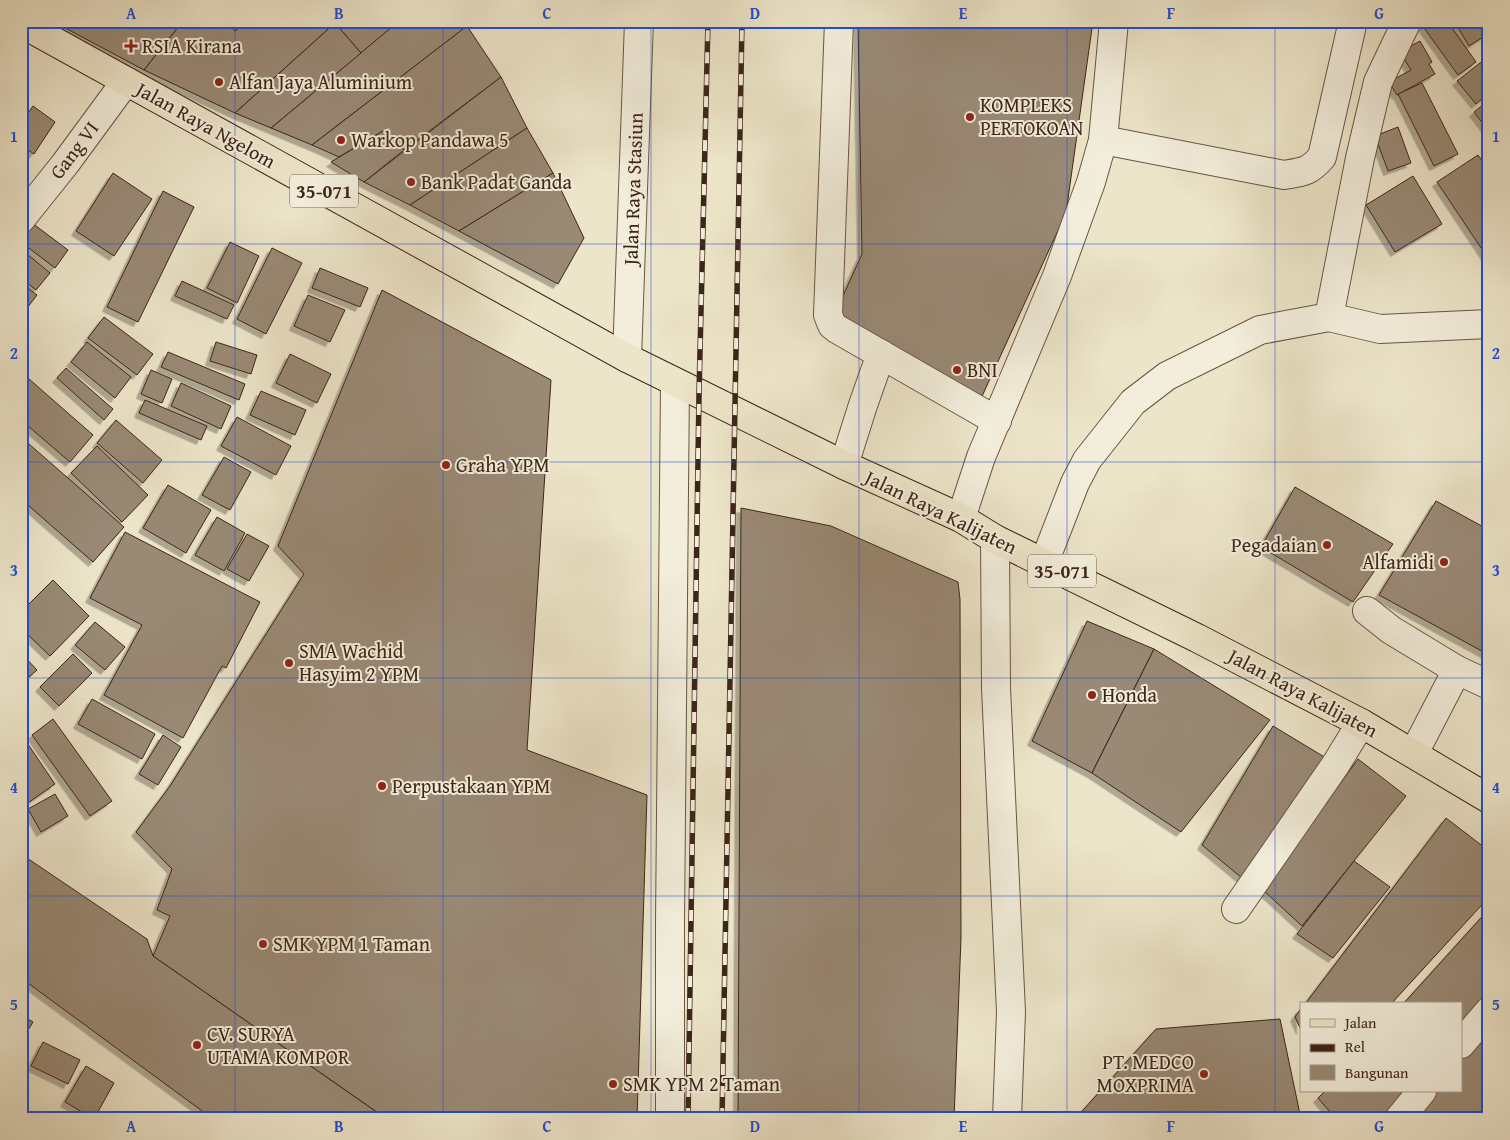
<svg xmlns="http://www.w3.org/2000/svg" width="1510" height="1140" viewBox="0 0 1510 1140" font-family="'Gentium Book Plus',serif">
<defs>
<filter id="shadow"><feDropShadow dx="-4.5" dy="4.5" stdDeviation="0" flood-color="#0004"/></filter>
</defs>
<rect width="100%" height="100%" fill="#ede5c9"/>
<filter id="stains"><feTurbulence type="fractalNoise" baseFrequency=".004" numOctaves="4"/><feColorMatrix values="0 0 0 0 .2 0 0 0 0 .09 0 0 0 0 .02 0 0 0 .5 -.17"/></filter>
<radialGradient id="worn" r=".72"><stop offset=".6" stop-color="#630" stop-opacity="0"/><stop offset="1" stop-color="#630" stop-opacity=".3"/></radialGradient>
<g fill="#998974" stroke="#3d2517" filter="url(#shadow)">
<polygon points="52,21 183,21 144,70"/>
<polygon points="183,21 225,21 235,31 248,21 333,21 335,23 235,113 144,70"/>
<polygon points="225,21 248,21 235,31"/>
<polygon points="337,21 399,21 361,53 335,23"/>
<polygon points="399,21 464,21 467,26 312,145 271,128"/>
<polygon points="858,21 1093,21 1066,213 978,405 832,320 862,254"/>
<polygon points="1419,21 1447,21 1476,62 1458,75"/>
<polygon points="1454,21 1489,21 1489,33 1469,46"/>
<polygon points="335,23 361,53 271,128 235,113"/>
<polygon points="467,26 501,77 404,150 383,131 339,157 312,145"/>
<polygon points="1420,41 1432,62 1429,64 1435,74 1397,95 1389,82 1411,70 1400,52"/>
<polygon points="1489,56 1489,93 1476,104 1457,81"/>
<polygon points="501,77 527,128 410,205 364,182"/>
<polygon points="1422,83 1458,154 1434,166 1398,94"/>
<polygon points="1489,100 1489,127 1487,129 1474,112"/>
<polygon points="33,106 55,122 34,154 21,145 21,123"/>
<polygon points="1398,127 1411,163 1388,171 1375,136"/>
<polygon points="527,128 553,173 459,231 410,205"/>
<polygon points="383,131 404,150 364,182 331,162"/>
<polygon points="1478,155 1489,171 1489,256 1487,257 1437,182"/>
<polygon points="113,173 152,199 114,256 76,231"/>
<polygon points="553,173 584,238 558,284 459,231"/>
<polygon points="1413,176 1442,224 1395,252 1366,205"/>
<polygon points="163,191 194,207 138,322 107,307"/>
<polygon points="28,220 68,250 55,268 21,242 21,228"/>
<polygon points="230,242 259,256 237,303 207,288"/>
<polygon points="272,248 302,263 266,334 237,319"/>
<polygon points="21,249 50,273 36,290 21,278"/>
<polygon points="320,268 368,288 360,307 312,288"/>
<polygon points="182,281 234,305 227,319 175,296"/>
<polygon points="21,283 37,295 24,312 21,310"/>
<polygon points="382,290 551,380 527,750 647,795 637,1119 374,1119 378,1113 153,956 170,916 157,910 172,869 136,832 170,786 304,574 278,546"/>
<polygon points="308,295 345,310 330,342 294,326"/>
<polygon points="104,317 153,354 137,375 88,338"/>
<polygon points="87,342 131,377 115,398 71,362"/>
<polygon points="216,342 257,355 251,374 210,361"/>
<polygon points="168,352 245,384 239,400 161,367"/>
<polygon points="290,354 331,374 317,403 276,383"/>
<polygon points="66,368 113,409 104,420 57,378"/>
<polygon points="151,370 172,379 162,403 141,394"/>
<polygon points="21,372 93,435 70,462 21,420"/>
<polygon points="181,383 231,406 221,429 171,406"/>
<polygon points="261,391 306,410 295,435 250,415"/>
<polygon points="145,400 207,426 201,440 139,413"/>
<polygon points="237,417 291,446 276,475 221,446"/>
<polygon points="116,420 162,460 143,483 97,443"/>
<polygon points="21,437 124,527 93,562 21,499"/>
<polygon points="97,446 148,495 122,522 71,473"/>
<polygon points="224,457 251,472 230,510 202,495"/>
<polygon points="168,485 211,510 186,553 143,528"/>
<polygon points="1295,487 1393,544 1353,602 1261,547"/>
<polygon points="1436,501 1489,530 1489,655 1379,595"/>
<polygon points="741,508 831,526 958,582 960,599 961,938 954,1119 738,1119"/>
<polygon points="217,517 245,533 224,571 195,555"/>
<polygon points="125,532 260,602 226,668 222,666 183,738 104,695 142,625 90,598"/>
<polygon points="247,534 269,546 249,581 227,569"/>
<polygon points="53,580 89,616 50,656 21,628 21,612"/>
<polygon points="1087,621 1154,649 1092,773 1032,741"/>
<polygon points="95,622 125,647 105,670 75,645"/>
<polygon points="1154,649 1270,720 1181,832 1092,773"/>
<polygon points="21,653 37,670 21,684"/>
<polygon points="73,654 92,673 59,706 40,687"/>
<polygon points="92,699 155,734 142,759 78,724"/>
<polygon points="53,719 112,801 90,816 32,735"/>
<polygon points="1273,726 1336,764 1248,883 1202,845"/>
<polygon points="21,734 55,784 22,807 21,806"/>
<polygon points="163,735 181,747 158,785 139,774"/>
<polygon points="1358,759 1406,796 1302,926 1263,890"/>
<polygon points="55,794 68,816 41,832 28,809"/>
<polygon points="1446,818 1489,851 1489,897 1391,1004 1305,1004"/>
<polygon points="21,854 147,939 153,956 378,1113 374,1119 213,1119 21,978"/>
<polygon points="1354,861 1390,887 1333,958 1297,934"/>
<polygon points="1489,909 1489,1000 1461,1033 1461,1004 1403,1004"/>
<polygon points="1301,1008 1301,1030 1295,1017"/>
<polygon points="21,1015 33,1022 21,1042"/>
<polygon points="1280,1019 1301,1119 1075,1119 1156,1029"/>
<polygon points="1489,1020 1489,1119 1405,1119 1429,1091 1461,1091 1461,1053"/>
<polygon points="43,1042 80,1060 68,1084 31,1066"/>
<polygon points="86,1066 114,1083 94,1119 65,1102"/>
<polygon points="1325,1091 1413,1091 1391,1119 1336,1119 1318,1098"/>
<polygon points="21,1105 33,1115 29,1119 21,1119"/>
</g>
<g fill="none" stroke-linecap="round" stroke-linejoin="round">
<g stroke="#695544" stroke-width="30">
<g id="minor">
<polyline points="839,21 828,315 832,325 837,329 997,421"/>
<path d="M1103,140L1284,175C1303,172 1309,172 1322,157L1353,21"/>
<polyline points="21,219 65,164 126,81"/>
<polyline points="1329,317 1360,158 1378,82 1407,21"/>
<polyline points="627,358 639,21"/>
<polyline points="844,465 863,405 881,354"/>
<polyline points="961,518 981,457 1057,276 1091,182 1103,140 1114,21"/>
<polyline points="995,539 996,688 1011,1012 1007,1119"/>
<polyline points="1044,563 1075,483 1087,460 1133,402 1167,376 1260,330 1329,317 1380,329 1489,324"/>
<polyline points="1367,611 1391,630 1457,670"/>
<polyline points="1414,753 1457,670 1489,685"/>
<polyline points="1236,909 1336,764 1361,723"/>
<polyline points="1461,1044 1489,1011"/>
<polyline points="670,1119 670,923 675,382"/>
<polyline points="1399,1119 1422,1091"/>
</g>
</g>
<g stroke="#3d2517" stroke-width="30">
<polyline id="major" points="21,23 627,358 844,465 961,518 995,539 1197,638 1361,723 1489,799"/>
</g>
<use href="#minor" stroke="#f3eedc" stroke-width="28"/>
<use href="#major" stroke="#ede5c9" stroke-width="28"/>
<g stroke="#3d2517" stroke-width="5.5">
<g id="rail">
<polyline points="688,1119 699,394 708,21"/>
<polyline points="722,1119 742,21"/>
</g>
</g>
<use href="#rail" stroke="#f3eedc" stroke-width="4" stroke-dasharray="11" stroke-linecap="butt"/>
</g>
<path fill="none" stroke="#1d4ed8" stroke-width="1" stroke-opacity="0.55" d="M235,21V1119M443,21V1119M651,21V1119M859,21V1119M1067,21V1119M1275,21V1119M21,244H1489M21,462H1489M21,678H1489M21,896H1489"/>
<g fill="#8f2418" stroke="#f3eedc" stroke-width="2">
<path d="M128.5 38.5h5v5h5v5h-5v5h-5v-5h-5v-5h5z"/>
<circle cx="219" cy="82" r="5"/>
<circle cx="970" cy="117" r="5"/>
<circle cx="341" cy="140" r="5"/>
<circle cx="411" cy="182" r="5"/>
<circle cx="957" cy="370" r="5"/>
<circle cx="446" cy="465" r="5"/>
<circle cx="1327" cy="545" r="5"/>
<circle cx="1444" cy="562" r="5"/>
<circle cx="289" cy="663" r="5"/>
<circle cx="1092" cy="695" r="5"/>
<circle cx="382" cy="786" r="5"/>
<circle cx="263" cy="944" r="5"/>
<circle cx="197" cy="1045" r="5"/>
<circle cx="1204" cy="1074" r="5"/>
<circle cx="613" cy="1084" r="5"/>
</g>
<g text-anchor="middle" stroke-width="4" stroke-linejoin="round" paint-order="stroke">
<g fill="#f3eedc" stroke="#746152" stroke-width="1">
<rect x="290" y="174.5" width="68" height="33" rx="4"/>
<rect x="1028" y="554.5" width="68" height="33" rx="4"/>
</g>
<g font-size="19" font-weight="bold" fill="#3d2517">
<text x="324" y="198">35-071</text>
<text x="1062" y="578">35-071</text>
</g>
<g font-size="20" fill="#3d2517" stroke="#f3eedc" text-anchor="start">
<text x="142" y="53">RSIA Kirana</text>
<text x="229" y="89">Alfan Jaya Aluminium</text>
<text x="980" y="112">KOMPLEKS<tspan x="980" dy="23">PERTOKOAN</tspan></text>
<text x="351" y="147">Warkop Pandawa 5</text>
<text x="421" y="189">Bank Padat Ganda</text>
<text x="967" y="377">BNI</text>
<text x="456" y="472">Graha YPM</text>
<text x="1317" y="552" text-anchor="end">Pegadaian</text>
<text x="1434" y="569" text-anchor="end">Alfamidi</text>
<text x="299" y="658">SMA Wachid<tspan x="299" dy="23">Hasyim 2 YPM</tspan></text>
<text x="1102" y="702">Honda</text>
<text x="392" y="793">Perpustakaan YPM</text>
<text x="273" y="951">SMK YPM 1 Taman</text>
<text x="207" y="1041">CV. SURYA<tspan x="207" dy="23">UTAMA KOMPOR</tspan></text>
<text x="1194" y="1069" text-anchor="end">PT. MEDCO<tspan x="1194" dy="23">MOXPRIMA</tspan></text>
<text x="623" y="1091">SMK YPM 2 Taman</text>
</g>
<g font-size="20" fill="#3d2517" stroke="#f3eedc">
<text transform="translate(206 125) rotate(29)" y="7">Jalan Raya Ngelom</text>
<text transform="translate(74 150) rotate(-53)" y="7">Gang VI</text>
<text transform="translate(633 189) rotate(-88)" y="7">Jalan Raya Stasiun</text>
<text transform="translate(941 512) rotate(26)" y="7">Jalan Raya Kalijaten</text>
<text transform="translate(1303 693) rotate(28)" y="7">Jalan Raya Kalijaten</text>
</g>
</g>
<rect width="1510" height="1140" fill="none" stroke="#ede5c9" stroke-width="55"/>
<rect x="1300" y="1002" width="162" height="90" fill="#f3eedc" stroke="#aa9e8d"/>
<rect x="1310" y="1019" width="25" height="8" fill="#ede5c9" stroke="#aa9e8d"/>
<text x="1345" y="1028" font-size="15" fill="#3d2517">Jalan</text>
<rect x="1310" y="1044" width="25" height="8" fill="#3d2517" stroke="#aa9e8d"/>
<text x="1345" y="1052" font-size="15" fill="#3d2517">Rel</text>
<rect x="1310" y="1065" width="25" height="15" fill="#998974" stroke="#aa9e8d"/>
<text x="1345" y="1078" font-size="15" fill="#3d2517">Bangunan</text>
<rect x="28" y="28" width="1454" height="1084" fill="none" stroke="#1d4ed8" stroke-width="2"/>
<g font-size="16" text-anchor="middle" font-weight="bold" fill="#1d4ed8">
<text x="131" y="19">A</text>
<text x="339" y="19">B</text>
<text x="547" y="19">C</text>
<text x="755" y="19">D</text>
<text x="963" y="19">E</text>
<text x="1171" y="19">F</text>
<text x="1379" y="19">G</text>
<text x="14" y="142">1</text>
<text x="1496" y="142">1</text>
<text x="14" y="359">2</text>
<text x="1496" y="359">2</text>
<text x="14" y="576">3</text>
<text x="1496" y="576">3</text>
<text x="14" y="793">4</text>
<text x="1496" y="793">4</text>
<text x="14" y="1010">5</text>
<text x="1496" y="1010">5</text>
<text x="131" y="1132">A</text>
<text x="339" y="1132">B</text>
<text x="547" y="1132">C</text>
<text x="755" y="1132">D</text>
<text x="963" y="1132">E</text>
<text x="1171" y="1132">F</text>
<text x="1379" y="1132">G</text>
</g>
<rect width="100%" height="100%" filter="url(#stains)"/>
<rect width="100%" height="100%" fill="url(#worn)"/>
</svg>
